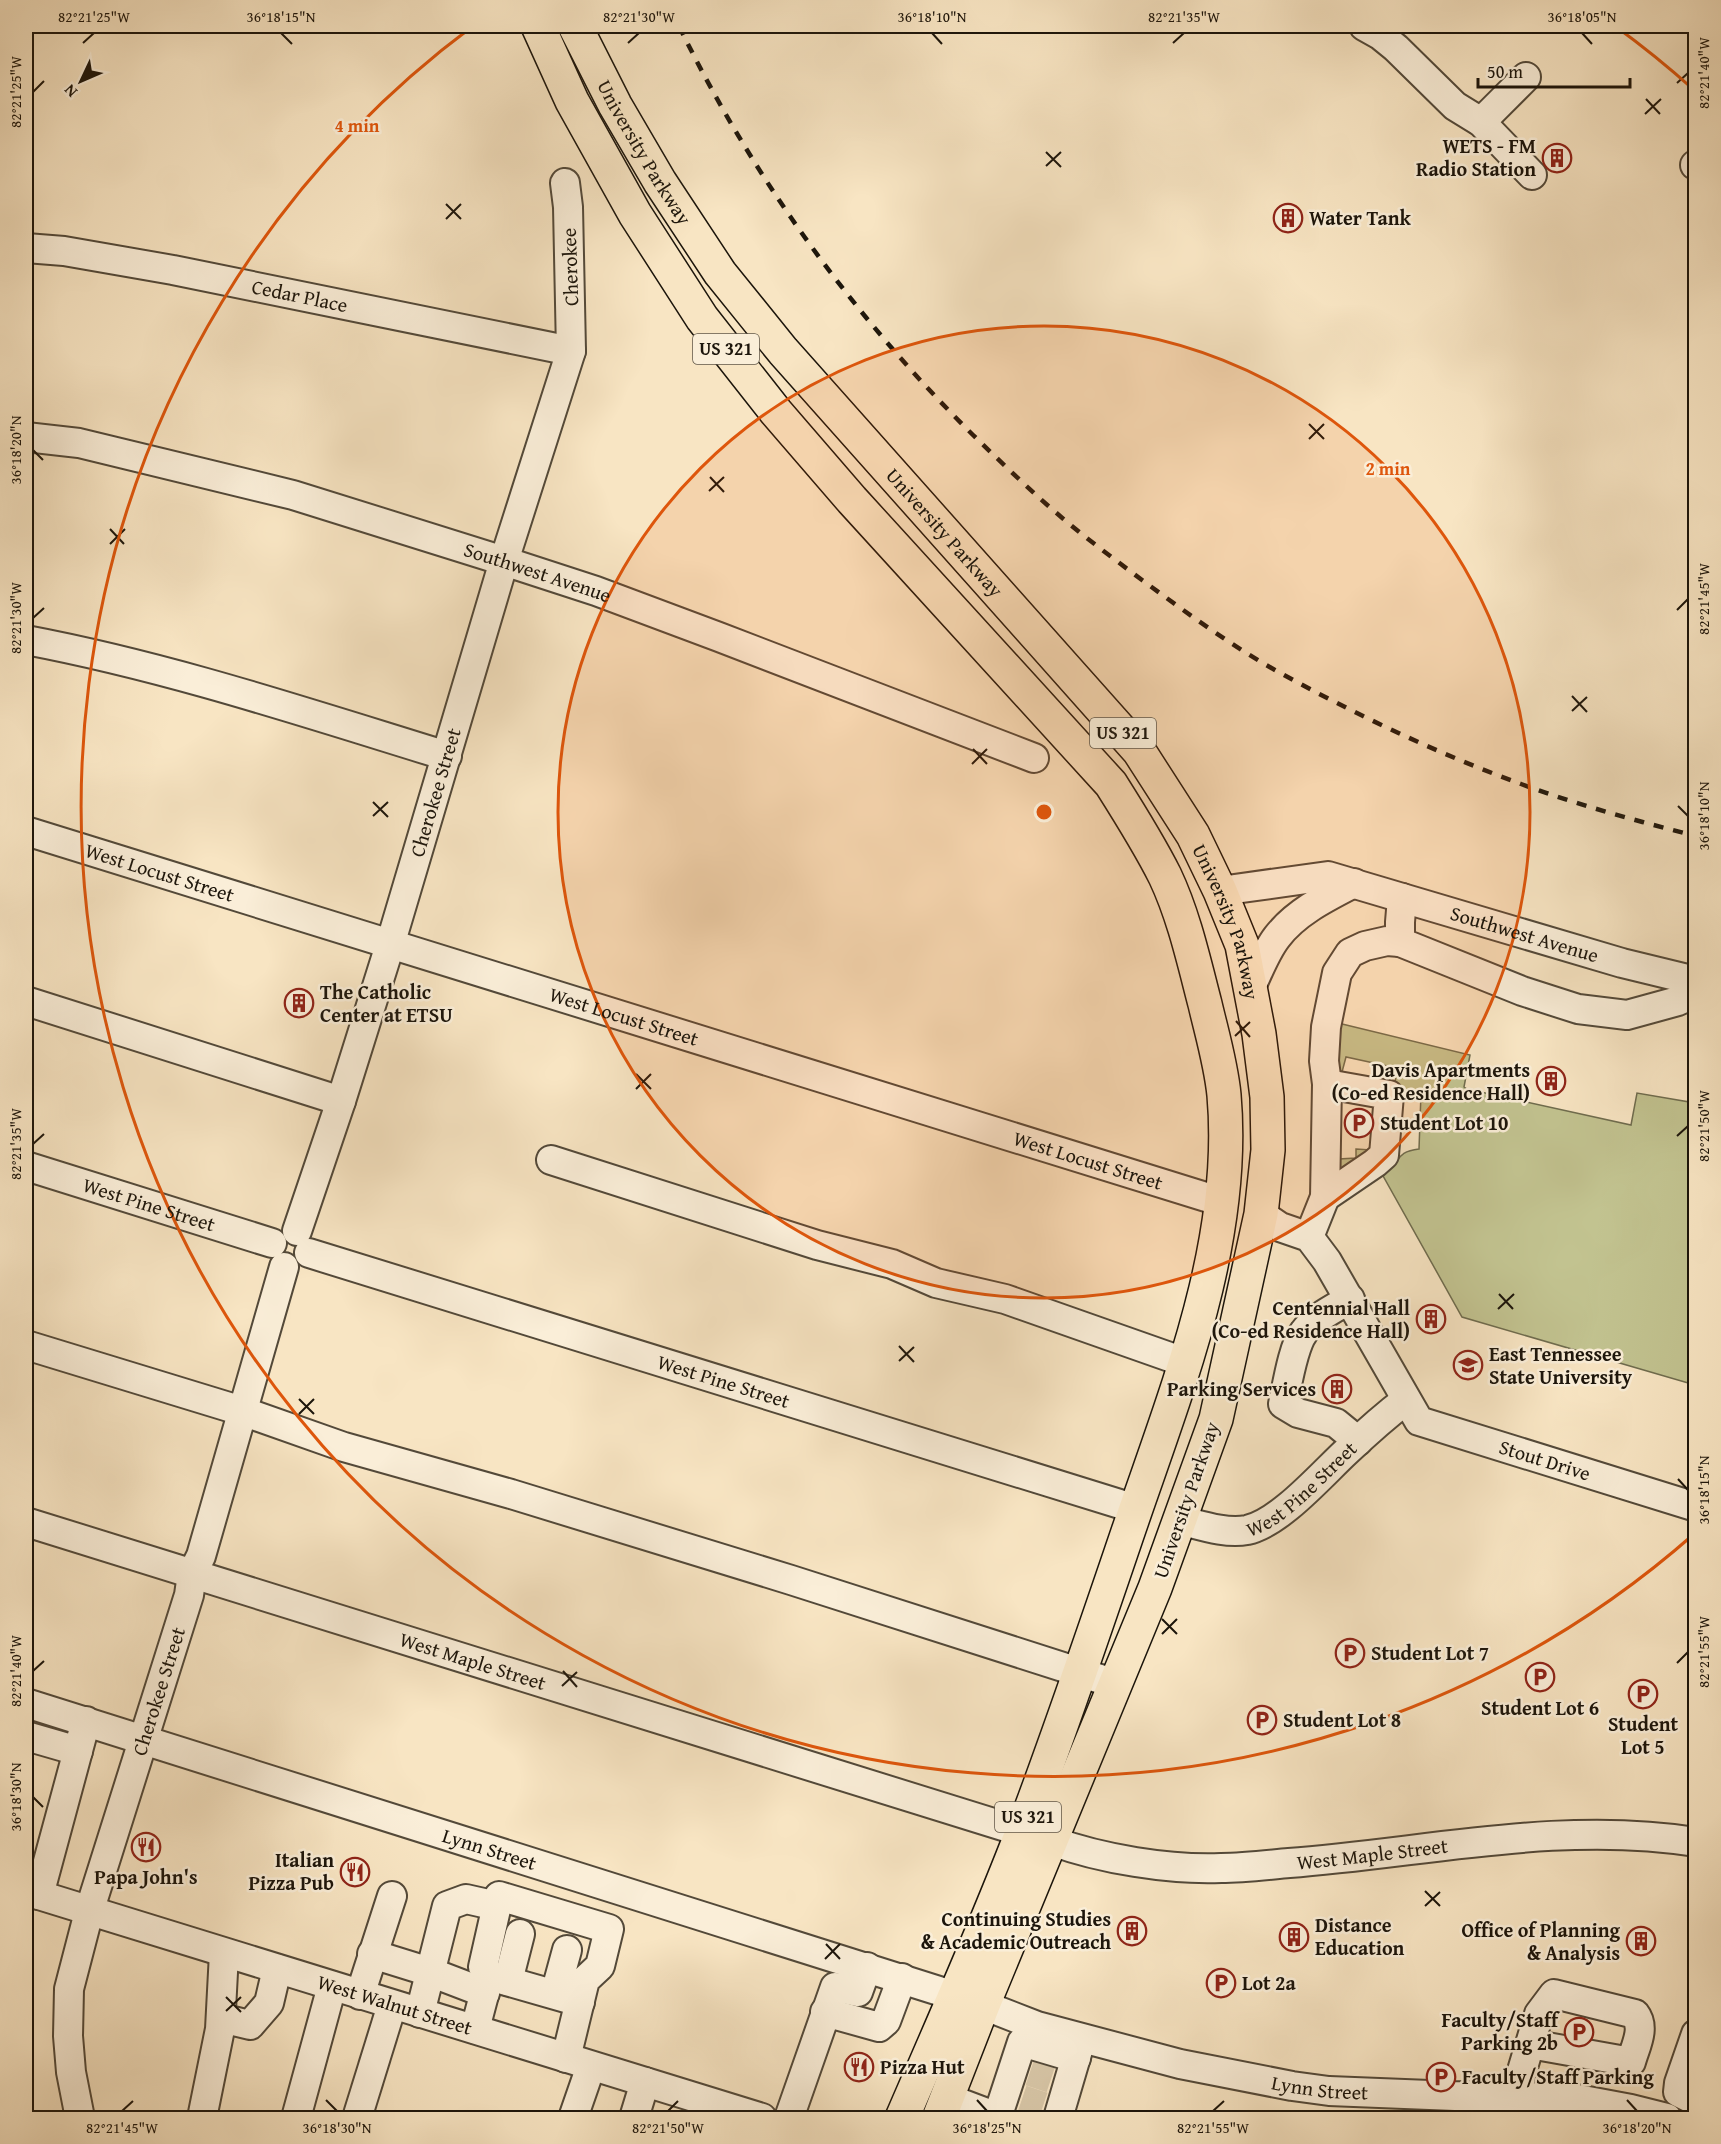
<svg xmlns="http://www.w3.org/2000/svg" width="1721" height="2144" viewBox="0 0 1721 2144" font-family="'Gentium Book Plus',serif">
<rect width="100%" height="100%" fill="#f8e5c3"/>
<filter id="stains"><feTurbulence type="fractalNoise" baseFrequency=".00333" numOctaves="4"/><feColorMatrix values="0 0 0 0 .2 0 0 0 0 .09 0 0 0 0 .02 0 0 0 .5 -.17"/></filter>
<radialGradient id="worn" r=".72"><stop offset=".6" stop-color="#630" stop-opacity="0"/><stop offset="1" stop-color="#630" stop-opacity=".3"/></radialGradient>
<g fill="#c2c390" stroke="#6f6c4e" stroke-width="1.5">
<path d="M1338,1023L1470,1055L1464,1087L1467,1089L1631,1125L1637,1093L1695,1103V1385L1462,1317L1382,1174C1403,1163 1393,1152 1419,1149L1421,1093L1400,1091L1395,1083L1397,1068L1346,1057L1342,1072L1340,1074L1338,1071Z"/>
<polygon points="1356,1149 1372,1150 1343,1170 1340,1167 1339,1159 1356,1158"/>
</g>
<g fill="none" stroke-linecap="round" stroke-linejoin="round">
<g stroke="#d7c6a7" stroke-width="28" stroke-dasharray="28 14" stroke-linecap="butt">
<polyline points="1030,2072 1051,2079"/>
<polyline points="1022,2099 1043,2106"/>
</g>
<g stroke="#534939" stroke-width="32">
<g id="minor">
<polyline points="1364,26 1380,35 1396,48 1455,106 1481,122 1532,175"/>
<polyline points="1481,122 1526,77"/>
<polyline points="1695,165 1696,165"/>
<path id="s1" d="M26,248L64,251L173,270L571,351"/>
<path id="s2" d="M26,437L79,443L293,495L504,561L596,591L719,637L1034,758"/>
<path d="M26,640C169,667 307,713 447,756"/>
<path id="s3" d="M26,831L1222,1202"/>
<path id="s4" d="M1220,891L1328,876L1622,963L1696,981"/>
<polyline points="1402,898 1400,922 1400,942 1522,991 1578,1009 1627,1015 1678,1001 1696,993"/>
<path d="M1251,987C1259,970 1266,951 1277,937C1296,912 1327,897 1354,883"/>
<polyline points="26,1001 341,1101"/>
<polyline points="551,1160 817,1245 892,1264 936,1283 1005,1299 1184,1362"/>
<path id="s5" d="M26,1166L272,1243"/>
<polyline points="1325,1197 1375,1163 1384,1155 1389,1095 1327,1084"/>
<path id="s6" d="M1261,1214L1280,1227L1309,1237L1327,1261L1419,1421L1696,1507"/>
<path id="s7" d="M297,1231L341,1101L390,945L504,561L571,351L568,207L565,183"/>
<polyline points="1309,1237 1325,1197 1327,1084 1324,1061 1326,1027 1337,973 1350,953 1365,946 1387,941 1400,942"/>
<path id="s8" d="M309,1253L1136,1509"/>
<path d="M1350,1299C1335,1308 1314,1318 1304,1332C1293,1346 1287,1386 1283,1404L1298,1413L1336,1423L1358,1441"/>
<polyline points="26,1345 242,1411 344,1447 511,1494 791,1580 1116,1684"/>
<path id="s9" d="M1179,1520C1200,1525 1225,1534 1247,1530C1280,1523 1322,1474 1347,1451C1366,1433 1385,1416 1406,1400"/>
<path id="s10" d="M26,1522L1022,1832"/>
<path id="s11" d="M26,1703L955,1996"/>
<polyline points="26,1736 78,1751"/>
<path id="s12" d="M1052,1841C1101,1859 1169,1870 1221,1868C1244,1868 1267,1865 1289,1863C1423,1853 1561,1820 1696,1842"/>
<path id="s13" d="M26,1891L762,2118"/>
<polyline points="39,1895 86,1721"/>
<polyline points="372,1954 430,1972 485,1993"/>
<polyline points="489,1976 580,2002"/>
<polyline points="508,1981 520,1934"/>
<polyline points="555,1994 567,1950"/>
<polyline points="360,1995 392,1896"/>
<path id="s14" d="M983,2005L1037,2026L1180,2064L1292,2086L1329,2091L1455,2096L1572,2098L1631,2109L1667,2118"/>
<polyline points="825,2012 879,2027 886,2021 902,1978"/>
<polyline points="420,2013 447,1906 466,1899 497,1906"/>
<polyline points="221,2018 250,2025 269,2003 277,1969"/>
<polyline points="475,2029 489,1976 483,1967 499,1896 609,1929 600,1966 585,1980 566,2058"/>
<polyline points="1696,2034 1679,2083 1678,2092 1696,2101"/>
<polyline points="947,2098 1000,2118"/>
<path d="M1518,2098L1521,2074L1539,2014L1554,1994L1635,2014C1646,2028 1635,2047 1631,2062L1530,2044"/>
<path id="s15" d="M80,2118L71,2072L68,2036L69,1989L89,1912L189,1595L192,1574L201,1556L284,1267"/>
<polyline points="202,2118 220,2029 224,1953"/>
<polyline points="296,2118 332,1986"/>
<polyline points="357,2118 392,2005"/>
<polyline points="573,2118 591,2066"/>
<polyline points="634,2118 645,2082"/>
<polyline points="789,2118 835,1987 858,1992 867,1967"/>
<polyline points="997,2118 1022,2042 1076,2058"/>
<polyline points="1058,2118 1081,2040"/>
</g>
</g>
<g stroke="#1c150b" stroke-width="36">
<g id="highway">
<path d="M538,26L572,101L635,214L702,318L776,412L852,500L1111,784C1130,814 1149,844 1165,876C1184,916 1194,962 1205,1004C1212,1034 1221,1064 1224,1095C1237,1243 1176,1391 1129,1529C1095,1629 1061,1730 1023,1830C986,1927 943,2023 902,2118"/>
<path id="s16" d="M575,26L615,105L660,182L720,273L783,351L1139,751L1193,835L1220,891L1242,945L1259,1034L1267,1097L1268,1150L1261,1214L1216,1419L1155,1588L983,2005L939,2118"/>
</g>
</g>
<use href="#minor" stroke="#faeed8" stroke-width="28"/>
<use href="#highway" stroke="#f8e5c3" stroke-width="33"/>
<path stroke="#1c150b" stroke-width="4.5" stroke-dasharray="10 10" stroke-linecap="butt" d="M679,26C753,178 853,316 973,435C1008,469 1044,504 1083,535C1102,550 1122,565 1142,580C1187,613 1233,647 1282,674C1359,716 1439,754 1521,784C1578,805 1637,821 1696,836"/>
</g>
<path fill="none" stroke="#1c150b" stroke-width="2" d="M281,33L292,44M932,33L942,44M1582,33L1592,44M83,43L94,33M628,43L639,33M1173,43L1184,33M1677,83L1688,73M33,92L44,81M1646,99L1660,114M1645,114L1661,99M1046,152L1061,167M1046,166L1061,152M446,204L461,219M446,219L461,204M1309,424L1324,439M1309,439L1324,424M33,450L43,460M710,477L724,492M709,491L724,477M110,529L124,544M110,544L125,529M1677,610L1688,599M33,618L44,608M1572,696L1587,712M1572,711L1587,697M973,749L987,764M972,764L987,749M373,802L388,817M1678,806L1688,816M373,816L388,802M1236,1021L1250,1037M1235,1036L1250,1022M636,1074L651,1089M636,1089L651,1074M1677,1136L1688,1126M33,1144L44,1134M1499,1294L1513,1309M1498,1309L1514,1294M899,1346L914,1362M899,1361L914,1347M299,1399L314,1414M299,1414L314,1399M1678,1479L1688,1490M1162,1619L1177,1634M1162,1634L1177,1619M1677,1663L1688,1652M33,1671L44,1661M563,1671L577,1687M562,1686L577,1672M33,1797L43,1807M1425,1891L1440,1906M1425,1906L1440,1892M826,1944L840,1959M825,1959L840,1944M226,1997L241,2012M226,2011L241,1997M326,2100L337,2111M977,2100L987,2111M1627,2100L1637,2111M122,2111L133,2101M668,2111L678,2101M1213,2111L1224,2101"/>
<circle cx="1044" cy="812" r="486" fill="#de560c" fill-opacity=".12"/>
<g fill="none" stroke="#de560c" stroke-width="3">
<circle cx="1044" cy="812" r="486"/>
<path d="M1694 1534A971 971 0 1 1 473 26M1615 26A971 971 0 0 1 1694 90"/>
</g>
<defs>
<g id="building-ring" transform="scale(1.5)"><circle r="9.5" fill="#faeed8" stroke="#8f2418" stroke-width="1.5"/><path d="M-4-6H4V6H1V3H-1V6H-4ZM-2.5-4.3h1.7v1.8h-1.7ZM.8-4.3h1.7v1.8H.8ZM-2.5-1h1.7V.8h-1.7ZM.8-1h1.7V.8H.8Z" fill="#8f2418"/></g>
<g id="parking-ring" transform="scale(1.5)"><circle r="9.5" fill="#faeed8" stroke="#8f2418" stroke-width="1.5"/><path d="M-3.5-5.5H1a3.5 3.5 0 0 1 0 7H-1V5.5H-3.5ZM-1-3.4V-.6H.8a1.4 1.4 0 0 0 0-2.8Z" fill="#8f2418"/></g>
<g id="university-ring" transform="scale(1.5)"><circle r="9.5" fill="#faeed8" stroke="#8f2418" stroke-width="1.5"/><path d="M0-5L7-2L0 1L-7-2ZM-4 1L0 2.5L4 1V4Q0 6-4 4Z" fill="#8f2418"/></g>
<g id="restaurant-ring" transform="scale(1.5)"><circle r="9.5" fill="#faeed8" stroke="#8f2418" stroke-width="1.5"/><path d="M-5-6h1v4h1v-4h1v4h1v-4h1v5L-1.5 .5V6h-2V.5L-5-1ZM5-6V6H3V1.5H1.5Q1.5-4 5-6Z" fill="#8f2418"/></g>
</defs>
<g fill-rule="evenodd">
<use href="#building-ring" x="1557" y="158"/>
<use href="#building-ring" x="1288" y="218"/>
<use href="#building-ring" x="299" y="1003"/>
<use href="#building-ring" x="1551" y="1081"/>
<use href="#parking-ring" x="1359" y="1123"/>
<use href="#building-ring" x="1431" y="1319"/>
<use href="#university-ring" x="1468" y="1365"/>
<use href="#building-ring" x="1337" y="1389"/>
<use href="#parking-ring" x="1350" y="1653"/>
<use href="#parking-ring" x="1540" y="1677"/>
<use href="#parking-ring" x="1643" y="1694"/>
<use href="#parking-ring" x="1262" y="1720"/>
<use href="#restaurant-ring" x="146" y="1847"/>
<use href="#restaurant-ring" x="355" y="1872"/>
<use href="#building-ring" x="1132" y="1931"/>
<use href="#building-ring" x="1294" y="1937"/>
<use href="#building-ring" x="1641" y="1941"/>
<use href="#parking-ring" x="1221" y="1983"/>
<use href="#parking-ring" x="1579" y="2032"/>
<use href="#restaurant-ring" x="859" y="2067"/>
<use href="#parking-ring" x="1441" y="2077"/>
</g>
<g text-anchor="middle" stroke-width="5" stroke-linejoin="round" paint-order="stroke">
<g fill="#faeed8" stroke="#5f5648" stroke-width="1.5">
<rect x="693" y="334" width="66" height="30" rx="4.5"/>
<rect x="1090" y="718" width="66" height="30" rx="4.5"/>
<rect x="995" y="1802" width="66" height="30" rx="4.5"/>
</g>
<g font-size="18" font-weight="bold" fill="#1c150b">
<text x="726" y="355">US 321</text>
<text x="1123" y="739">US 321</text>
<text x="1028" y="1823">US 321</text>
</g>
<g font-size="20" font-weight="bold" fill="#1c150b" stroke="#faeed8" text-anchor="start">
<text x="1536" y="153" text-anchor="end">WETS - FM<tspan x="1536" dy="23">Radio Station</tspan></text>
<text x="1309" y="225">Water Tank</text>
<text x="320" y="999">The Catholic<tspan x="320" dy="23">Center at ETSU</tspan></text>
<text x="1530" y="1077" text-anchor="end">Davis Apartments<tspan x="1530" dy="23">(Co-ed Residence Hall)</tspan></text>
<text x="1380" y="1130">Student Lot 10</text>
<text x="1410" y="1315" text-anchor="end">Centennial Hall<tspan x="1410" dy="23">(Co-ed Residence Hall)</tspan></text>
<text x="1489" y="1361">East Tennessee<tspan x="1489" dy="23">State University</tspan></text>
<text x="1316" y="1396" text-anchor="end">Parking Services</text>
<text x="1371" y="1660">Student Lot 7</text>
<text x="1540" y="1715" text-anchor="middle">Student Lot 6</text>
<text x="1283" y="1727">Student Lot 8</text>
<text x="1643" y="1731" text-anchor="middle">Student<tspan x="1643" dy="23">Lot 5</tspan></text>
<text x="334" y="1867" text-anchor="end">Italian<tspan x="334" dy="23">Pizza Pub</tspan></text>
<text x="146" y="1884" text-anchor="middle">Papa John's</text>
<text x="1111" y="1926" text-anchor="end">Continuing Studies<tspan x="1111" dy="23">&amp; Academic Outreach</tspan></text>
<text x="1315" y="1932">Distance<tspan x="1315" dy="23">Education</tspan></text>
<text x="1620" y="1937" text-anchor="end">Office of Planning<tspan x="1620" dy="23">&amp; Analysis</tspan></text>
<text x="1242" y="1990">Lot 2a</text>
<text x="1558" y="2027" text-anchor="end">Faculty/Staff<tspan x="1558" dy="23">Parking 2b</tspan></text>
<text x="880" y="2074">Pizza Hut</text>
<text x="1462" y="2084">Faculty/Staff Parking</text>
</g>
<g font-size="20" fill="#1c150b" stroke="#faeed8">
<text dy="7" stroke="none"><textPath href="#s16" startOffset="144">University Parkway</textPath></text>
<text transform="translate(570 267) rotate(-92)" y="7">Cherokee</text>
<text dy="7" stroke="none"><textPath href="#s1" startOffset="278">Cedar Place</textPath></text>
<text dy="7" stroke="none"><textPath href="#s16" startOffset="630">University Parkway</textPath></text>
<text dy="7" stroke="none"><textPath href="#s2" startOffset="530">Southwest Avenue</textPath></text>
<text dy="7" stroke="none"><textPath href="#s7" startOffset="460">Cherokee Street</textPath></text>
<text dy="7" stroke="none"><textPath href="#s3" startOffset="140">West Locust Street</textPath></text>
<text dy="7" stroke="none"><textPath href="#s16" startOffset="1116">University Parkway</textPath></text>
<text dy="7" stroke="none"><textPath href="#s4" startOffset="314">Southwest Avenue</textPath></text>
<text dy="7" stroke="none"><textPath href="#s3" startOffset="626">West Locust Street</textPath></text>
<text dy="7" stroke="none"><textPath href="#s3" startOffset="1112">West Locust Street</textPath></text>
<text dy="7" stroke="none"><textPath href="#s5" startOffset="129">West Pine Street</textPath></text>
<text dy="7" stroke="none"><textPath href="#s8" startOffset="434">West Pine Street</textPath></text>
<text dy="7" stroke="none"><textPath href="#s6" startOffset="400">Stout Drive</textPath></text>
<text dy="7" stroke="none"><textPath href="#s9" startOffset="138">West Pine Street</textPath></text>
<text transform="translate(1186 1500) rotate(-71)" y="7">University Parkway</text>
<text dy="7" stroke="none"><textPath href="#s10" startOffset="468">West Maple Street</textPath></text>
<text dy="7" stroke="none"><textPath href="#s15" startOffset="441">Cherokee Street</textPath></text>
<text dy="7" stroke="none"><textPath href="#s11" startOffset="486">Lynn Street</textPath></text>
<text dy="7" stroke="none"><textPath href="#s12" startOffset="324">West Maple Street</textPath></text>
<text dy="7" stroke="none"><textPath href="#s13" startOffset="386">West Walnut Street</textPath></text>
<text dy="7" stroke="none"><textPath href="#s14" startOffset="348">Lynn Street</textPath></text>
</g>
</g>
<circle cx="1044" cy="812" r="9" fill="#de560c" stroke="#faeed8" stroke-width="3"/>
<g font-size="18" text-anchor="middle" font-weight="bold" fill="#de560c" stroke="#faeed8" stroke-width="5" stroke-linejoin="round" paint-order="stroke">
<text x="357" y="132">4 min</text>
<text x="1388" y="475">2 min</text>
</g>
<rect width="1721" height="2144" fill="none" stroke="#f8e5c3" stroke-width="66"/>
<g transform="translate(81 81) rotate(226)" stroke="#faeed8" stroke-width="4.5" paint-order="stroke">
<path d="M0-4.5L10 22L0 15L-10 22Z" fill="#1c150b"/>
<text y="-9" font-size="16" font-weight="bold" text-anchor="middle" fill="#1c150b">N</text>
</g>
<path d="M1478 78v9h152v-9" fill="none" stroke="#1c150b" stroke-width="3"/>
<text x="1487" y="78" font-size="18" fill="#1c150b" stroke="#faeed8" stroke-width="4.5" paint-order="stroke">50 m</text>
<rect x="33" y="33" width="1655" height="2078" fill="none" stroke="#1c150b" stroke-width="2"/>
<g font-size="15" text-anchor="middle" fill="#1c150b">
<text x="94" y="22">82°21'25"W</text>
<text x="281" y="22">36°18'15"N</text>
<text x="639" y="22">82°21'30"W</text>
<text x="932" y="22">36°18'10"N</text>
<text x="1184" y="22">82°21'35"W</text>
<text x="1582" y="22">36°18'05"N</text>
<text transform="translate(1704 73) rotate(-90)" y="5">82°21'40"W</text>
<text transform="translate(16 92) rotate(-90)" y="5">82°21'25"W</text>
<text transform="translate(16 450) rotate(-90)" y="5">36°18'20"N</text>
<text transform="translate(1704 599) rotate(-90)" y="5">82°21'45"W</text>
<text transform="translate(16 618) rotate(-90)" y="5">82°21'30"W</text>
<text transform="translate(1704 816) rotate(-90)" y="5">36°18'10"N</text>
<text transform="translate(1704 1126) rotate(-90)" y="5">82°21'50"W</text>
<text transform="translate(16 1144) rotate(-90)" y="5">82°21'35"W</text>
<text transform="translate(1704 1490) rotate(-90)" y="5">36°18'15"N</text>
<text transform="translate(1704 1652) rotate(-90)" y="5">82°21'55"W</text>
<text transform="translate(16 1671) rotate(-90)" y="5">82°21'40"W</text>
<text transform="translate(16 1797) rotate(-90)" y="5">36°18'30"N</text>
<text x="122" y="2133">82°21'45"W</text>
<text x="337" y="2133">36°18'30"N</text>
<text x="668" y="2133">82°21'50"W</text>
<text x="987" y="2133">36°18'25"N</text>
<text x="1213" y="2133">82°21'55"W</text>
<text x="1637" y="2133">36°18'20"N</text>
</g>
<rect width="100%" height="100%" filter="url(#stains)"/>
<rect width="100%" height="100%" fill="url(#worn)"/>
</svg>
